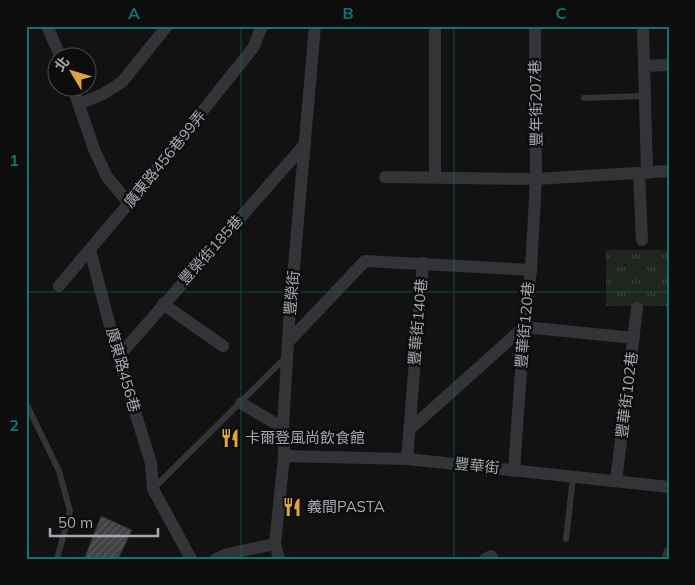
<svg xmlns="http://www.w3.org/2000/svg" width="695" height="585" viewBox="0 0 695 585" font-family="Mulish,'Noto Sans TC',sans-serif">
<defs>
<pattern id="grass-tufts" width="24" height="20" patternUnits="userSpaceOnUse" patternTransform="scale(1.25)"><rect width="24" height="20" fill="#1f261f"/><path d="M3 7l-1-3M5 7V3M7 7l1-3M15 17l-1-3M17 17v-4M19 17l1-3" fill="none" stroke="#3d433d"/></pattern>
<pattern id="building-hatch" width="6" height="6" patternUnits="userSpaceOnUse" patternTransform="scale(1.25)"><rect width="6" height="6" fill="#414246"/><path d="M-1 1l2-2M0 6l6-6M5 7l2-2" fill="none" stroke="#595a5e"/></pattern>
</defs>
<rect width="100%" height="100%" fill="#121213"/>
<rect fill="url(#grass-tufts)" x="606" y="250" width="63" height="56"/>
<polygon fill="url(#building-hatch)" stroke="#2c2c2f" points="101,516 132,530 118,559 84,559"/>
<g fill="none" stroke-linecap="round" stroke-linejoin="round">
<g stroke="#333438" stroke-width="6">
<polyline points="584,98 645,96"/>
<polyline points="26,403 59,471 70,511 57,559"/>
<polyline points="153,489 286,357"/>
<polyline points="566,539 573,477"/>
</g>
<g stroke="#333438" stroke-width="12">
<polyline points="47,26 61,58"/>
<polyline points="435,26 435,177"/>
<polyline points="643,26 647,173"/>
<polyline points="644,66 669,65"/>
<polyline points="73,88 94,149 107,177 129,203"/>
<polyline points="79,104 103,94 122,82 167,26"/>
<polyline points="639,173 642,240"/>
<polyline points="385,177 536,179 669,171"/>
<polyline points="90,250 118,357 151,463 153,489 191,559"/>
<polyline points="59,286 129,203 253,48 262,26"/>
<polyline points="163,304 223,346"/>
<polyline points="289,341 365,261 531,270"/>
<polyline points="118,357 305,144"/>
<polyline points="241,403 283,428"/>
<polyline points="410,429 524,327 634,338"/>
<polyline points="284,456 407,459 669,487"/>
<polyline points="407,459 423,263"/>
<polyline points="514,471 524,327 531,270 536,179 535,26"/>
<polyline points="616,481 637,308"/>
<polyline points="216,559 227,554 275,544"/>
<polyline points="279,559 275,544 284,456 283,428 289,323 315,26"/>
<polyline points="485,559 491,556 493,559"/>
<polyline points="668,559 669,553"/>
</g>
</g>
<path fill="none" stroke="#0f766e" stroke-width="1" stroke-opacity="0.55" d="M241,26V559M454,26V559M26,292H669"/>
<defs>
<g id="restaurant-bare" transform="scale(1.5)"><path d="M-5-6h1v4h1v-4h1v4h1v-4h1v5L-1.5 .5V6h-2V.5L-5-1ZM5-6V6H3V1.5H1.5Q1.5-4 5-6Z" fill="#dda440" stroke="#0d0d0e" stroke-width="2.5" paint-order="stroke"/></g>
</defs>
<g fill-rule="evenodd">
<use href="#restaurant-bare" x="230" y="438"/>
<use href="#restaurant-bare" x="292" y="507"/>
</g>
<g text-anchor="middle" stroke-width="5" stroke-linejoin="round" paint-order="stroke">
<g font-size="15" fill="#a5a9b2" stroke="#0d0d0e">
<text transform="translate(536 103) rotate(-91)" y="5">豐年街207巷</text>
<text transform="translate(165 159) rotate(-51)" y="5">廣東路456巷99弄</text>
<text transform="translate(211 250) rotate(-48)" y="5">豐榮街185巷</text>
<text transform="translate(292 293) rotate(-85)" y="5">豐榮街</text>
<text transform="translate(418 322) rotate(-85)" y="5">豐華街140巷</text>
<text transform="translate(525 325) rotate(-85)" y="5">豐華街120巷</text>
<text transform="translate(123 370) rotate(74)" y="5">廣東路456巷</text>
<text transform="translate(627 395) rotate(-83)" y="5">豐華街102巷</text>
<text transform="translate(477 466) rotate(6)" y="5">豐華街</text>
</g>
<g font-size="15" fill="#a5a9b2" stroke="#0d0d0e" text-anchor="start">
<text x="245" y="443">卡爾登風尚飲食館</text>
<text x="307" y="512">義間PASTA</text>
</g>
</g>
<rect width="695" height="585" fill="none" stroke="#0d0d0e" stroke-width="55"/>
<g transform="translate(72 72) rotate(308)"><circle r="24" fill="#0d0d0e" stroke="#4a4b50"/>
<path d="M0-4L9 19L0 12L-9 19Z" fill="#dda440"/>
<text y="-8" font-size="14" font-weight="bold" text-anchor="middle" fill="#a5a9b2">北</text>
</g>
<path d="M50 528v8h108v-8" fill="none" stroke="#a5a9b2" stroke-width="2.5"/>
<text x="58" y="528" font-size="15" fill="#a5a9b2" stroke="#0d0d0e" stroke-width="4" paint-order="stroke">50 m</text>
<rect x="28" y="28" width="640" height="530" fill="none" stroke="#0f766e" stroke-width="2"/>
<g font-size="16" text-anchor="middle" font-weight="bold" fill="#0f766e">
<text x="134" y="19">A</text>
<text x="348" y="19">B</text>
<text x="561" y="19">C</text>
<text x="14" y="166">1</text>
<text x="14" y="431">2</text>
</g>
</svg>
